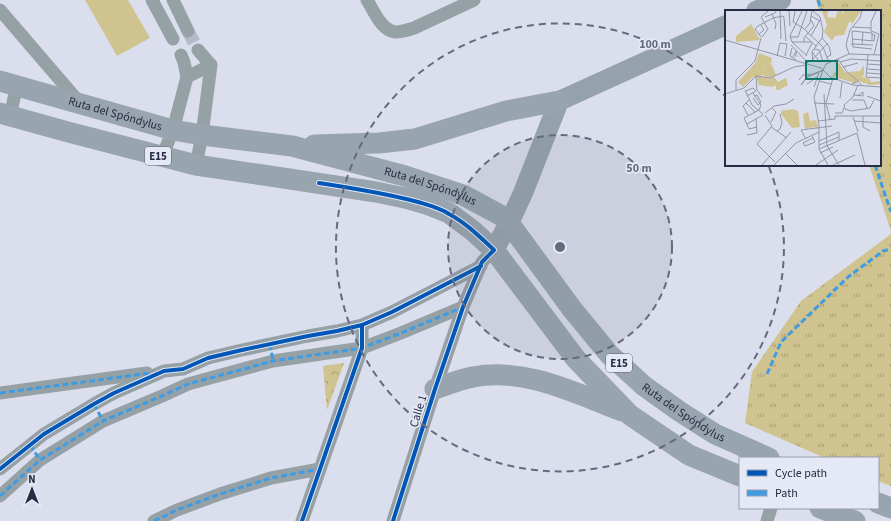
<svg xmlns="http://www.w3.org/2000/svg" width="891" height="521" viewBox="0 0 891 521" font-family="'Source Sans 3',sans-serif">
<defs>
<pattern id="grass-tufts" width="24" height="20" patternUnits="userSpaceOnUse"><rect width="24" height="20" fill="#cfc390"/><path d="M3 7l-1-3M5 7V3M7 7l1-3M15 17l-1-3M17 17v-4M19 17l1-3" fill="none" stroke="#a89f77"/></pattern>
<pattern id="forest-crowns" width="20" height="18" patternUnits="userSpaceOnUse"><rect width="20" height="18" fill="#cfc390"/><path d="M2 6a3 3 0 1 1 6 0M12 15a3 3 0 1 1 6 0" fill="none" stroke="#a89f77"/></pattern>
</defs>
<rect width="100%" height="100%" fill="#dbdeec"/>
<g fill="url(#grass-tufts)">
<polygon points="816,0 891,0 891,231 869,165 880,165 880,11 819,11"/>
<polygon points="891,234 891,486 878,481 878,458 825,458 745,423 752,372 801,301"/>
</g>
<polygon fill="url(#forest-crowns)" points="344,363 327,410 323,366"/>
<polygon fill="#cfc390" points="85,0 128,0 150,38 117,56"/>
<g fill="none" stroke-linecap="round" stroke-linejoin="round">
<polyline stroke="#b7baca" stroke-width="13" stroke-dasharray="13 6" stroke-linecap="butt" points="188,31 198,50"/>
<g stroke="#96a1a5" stroke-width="13">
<polyline points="152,0 173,39"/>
<polyline points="173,0 188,31"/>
<path d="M367,0C374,11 381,30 395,32C402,32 408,30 414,28L474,0"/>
<polyline points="0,10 79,102"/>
<polyline points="187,77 211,65"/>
<polyline points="4,117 10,116 17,85"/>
<polyline points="162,157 173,130 187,77 184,62 181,55"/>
<polyline points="196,165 202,135 211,65 198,50"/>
<polyline points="0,393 147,373"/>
<polyline points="0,469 44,434 94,404 114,393 164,371 183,369 208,358 242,350 308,336 337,331 362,325 392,312 481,266"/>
<polyline points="0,496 40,460 103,421 162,396 188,384 273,361 362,348 401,333 463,307"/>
<polyline points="154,521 177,510 220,494 271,478 320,469"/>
<polyline points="302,521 362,348 362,325"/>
<polyline points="393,521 435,389 463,307 482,262 494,250"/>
<polyline points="767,521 771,508"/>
</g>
<g stroke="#96a2ab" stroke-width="20">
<polyline points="756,11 781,0"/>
<polyline points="494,250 509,223 523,193 559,101 726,25"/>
</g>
<g stroke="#98a4ae" stroke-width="21">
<path id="s1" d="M0,81L173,130L202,135L292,146L405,176L463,195L502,216L509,223L572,309L609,354L644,386L679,411L715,434L769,458"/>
<polyline points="0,113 68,132 196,165 376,192 405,198 429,205 449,213 472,230 494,250 576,359 630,415 689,455 740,476"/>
<polyline points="314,145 379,143 415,139 506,111 559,101"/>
<path d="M435,389C447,385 460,379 473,377C525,367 575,393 622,411"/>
<polyline points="878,503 891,508"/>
<polyline points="820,508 855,521"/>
</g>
<g stroke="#3d9ce3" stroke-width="3" stroke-dasharray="6 3" stroke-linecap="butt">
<polyline points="818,0 822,11"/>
<polyline points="875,165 891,212"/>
<polyline points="270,344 273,361"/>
<polyline points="767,374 781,342 848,277 883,251 891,249"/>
<polyline points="0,393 151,373"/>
<polyline points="94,404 103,421"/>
<polyline points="30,445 40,460"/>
<polyline points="0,496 40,460 103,421 162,396 188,384 273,361 362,348 401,333 463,307"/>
<polyline points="154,521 177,510 220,494 271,478 320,469"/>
</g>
<g stroke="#e5e8f5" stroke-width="6">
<g id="cycleway">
<path d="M319,183C352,188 385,193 418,202C428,205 440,208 449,214C466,223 480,237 494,250L482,262L463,307L435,389L393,521"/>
<polyline points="0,469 44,434 94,404 114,393 164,371 183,369 208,358 242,350 308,336 337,331 362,325 392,312 481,266"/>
<polyline points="302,521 362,348 362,325"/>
</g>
</g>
<use href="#cycleway" stroke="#0057b8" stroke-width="4"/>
</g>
<circle cx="560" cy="247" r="112" fill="#666a7e" fill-opacity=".12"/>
<g fill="none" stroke="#666a7e" stroke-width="2" stroke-dasharray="7 5">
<circle cx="560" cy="247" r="112"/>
<path d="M769 167A224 224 0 1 1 725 96"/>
</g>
<g text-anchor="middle" stroke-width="3.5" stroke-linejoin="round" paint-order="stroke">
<g fill="#e5e8f5" stroke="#606478" stroke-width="1">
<rect x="145" y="147" width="26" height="18" rx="3"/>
<rect x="606" y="354" width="26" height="18" rx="3"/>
</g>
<g font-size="11" font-weight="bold" fill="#272b43">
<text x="158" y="160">E15</text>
<text x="619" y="367">E15</text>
</g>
<g font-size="12" fill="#272b43" stroke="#e5e8f5">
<text dy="4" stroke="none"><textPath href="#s1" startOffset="120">Ruta del Spóndylus</textPath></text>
<text dy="4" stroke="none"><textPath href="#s1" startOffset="444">Ruta del Spóndylus</textPath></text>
<text transform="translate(418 411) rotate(-73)" y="4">Calle 1</text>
<text dy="4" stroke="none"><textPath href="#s1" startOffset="792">Ruta del Spóndylus</textPath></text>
</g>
</g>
<g transform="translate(725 10)">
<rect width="156" height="156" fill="#dbdeec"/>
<path d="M34,43L47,48L46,53L51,65L44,68L39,66L38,50L31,52ZM112,50L120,62L130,67L132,74L107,66L112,59L110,51ZM139,55V65L136,67L144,68L146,72L156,71V74L145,75L134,71L123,62L135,61ZM35,66L44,69L49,67L53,72L61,68L63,75L54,80H51V75L48,77L34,75L31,67ZM68,99L73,101L75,117L67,118L56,104V101ZM83,102L85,111L91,110L94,119L89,117L80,119L78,104Z" fill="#cfc390"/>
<path d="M97,1H103L102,7L110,8L113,1H117L118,5L119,1H136L126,16L127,12H124L119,25L110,26L107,31L99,22L102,15ZM26,14L35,30L11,32V26Z" fill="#cfc390"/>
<path d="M33,50H38L39,65L28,67L18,77L13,72Z" fill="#cfc390"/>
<path fill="none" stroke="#9396a8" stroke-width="1" d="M55,1L56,29M64,1L65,16M70,1L68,12L78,18L98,37L103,50M77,1L65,26L67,32L82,46M87,1L86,6L95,11M47,4L51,14L50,19M40,7L50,3L51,1M59,8L61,31M128,17L146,18M80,19L85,13L86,6M34,24L39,20L36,15M80,26L91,36M86,26L95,10M36,27L30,19L33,16L48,8L58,6L59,8M37,27L43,19L36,7L43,1M66,27H73L82,1M97,28L104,36L106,45L102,47M127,29L149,31L150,25H147M0,30L96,58L105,67L128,75L156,77M147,31V23L127,21L128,37L147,39M67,32H86M79,32V28L89,16L86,10M126,34L148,35M66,35L83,53M137,35L138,22M67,38L65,46L71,50M89,39L94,40L98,51M87,42L95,52L100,50M124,44L121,35L125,20L135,8L137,1M81,45L87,33M143,45L141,67L156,68M149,45L154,24L146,21V12L151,1M52,46L55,33L62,34L60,46M68,47L71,41V47M113,49L122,62L133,71M86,51L103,33M88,52L87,42L97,28L98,21L95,7L88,1M115,52L126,49L156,51M142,54L156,55M118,57L133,53M142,59L156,60M98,60L89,87L94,115V139L103,155M98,60L101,54L124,44L156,45M97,61L82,67L76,75L83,66L98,60M142,63L156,64M31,66L32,80L37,87M74,70L78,65L85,64M94,71L106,74M82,74L92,67M127,74L133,71L137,76M133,75L128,87L119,95L120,99L126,101L145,98L149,90M89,77L94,63M11,80V70L30,51L36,28M20,80L27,95L38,104M21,81L28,78L31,81L22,86M28,83L36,95L34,100L19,108L24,119L32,117M0,84L19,78L31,66L45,68L69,57L81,55M99,84L102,136L114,155M129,85L138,86V82L132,86M142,86L156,91M28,88L33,95L36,92L32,85L29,86M115,88L117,72M127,90H139L142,98M21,93L30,102M89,93L109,94M40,103L49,96L61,94L69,89M110,103H117L119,98M23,105L18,96L24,90M40,105L47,116L32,134L50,152M138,106V117L145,121M128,107L133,122M105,109L101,93L108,68M93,111L110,109V106H156M129,111L156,113M46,112L51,102L47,98M22,114L38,105M46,117L52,121L55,119L57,112L55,104M52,121L62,128M132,123L140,155M22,125L32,123L31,109M87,126L90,132L80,136L78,133L88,128M81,129L76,120L107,116M94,131L114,122V131M94,135L114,127M94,139L132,123M60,143L72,155M95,143L108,137M37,155L66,122M49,155L71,133L94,122M91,155L113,140M108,155L130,145"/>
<path fill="#0f766e" fill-opacity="0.15" stroke="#0f766e" stroke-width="2" d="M81,51H112V69H81Z"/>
<rect width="156" height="156" fill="none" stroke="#272b43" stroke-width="2"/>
</g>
<circle cx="560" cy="247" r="6" fill="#666a7e" stroke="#e5e8f5" stroke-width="2"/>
<g font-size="12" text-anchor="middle" font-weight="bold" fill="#666a7e" stroke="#e5e8f5" stroke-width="3.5" stroke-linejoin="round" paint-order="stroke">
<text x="655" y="48">100 m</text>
<text x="639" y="172">50 m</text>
</g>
<rect x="739" y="457" width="140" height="52" fill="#e5e8f5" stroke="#999cae"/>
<rect x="747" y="470" width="20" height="6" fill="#0057b8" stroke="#999cae"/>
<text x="775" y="477" font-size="12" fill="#272b43">Cycle path</text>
<rect x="747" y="490" width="20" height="6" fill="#3d9ce3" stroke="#999cae"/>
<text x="775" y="497" font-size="12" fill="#272b43">Path</text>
<g transform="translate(32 489)" stroke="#e5e8f5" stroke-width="3" paint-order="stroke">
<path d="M0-3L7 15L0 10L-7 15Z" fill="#272b43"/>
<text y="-6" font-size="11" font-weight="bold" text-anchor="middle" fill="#272b43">N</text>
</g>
</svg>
